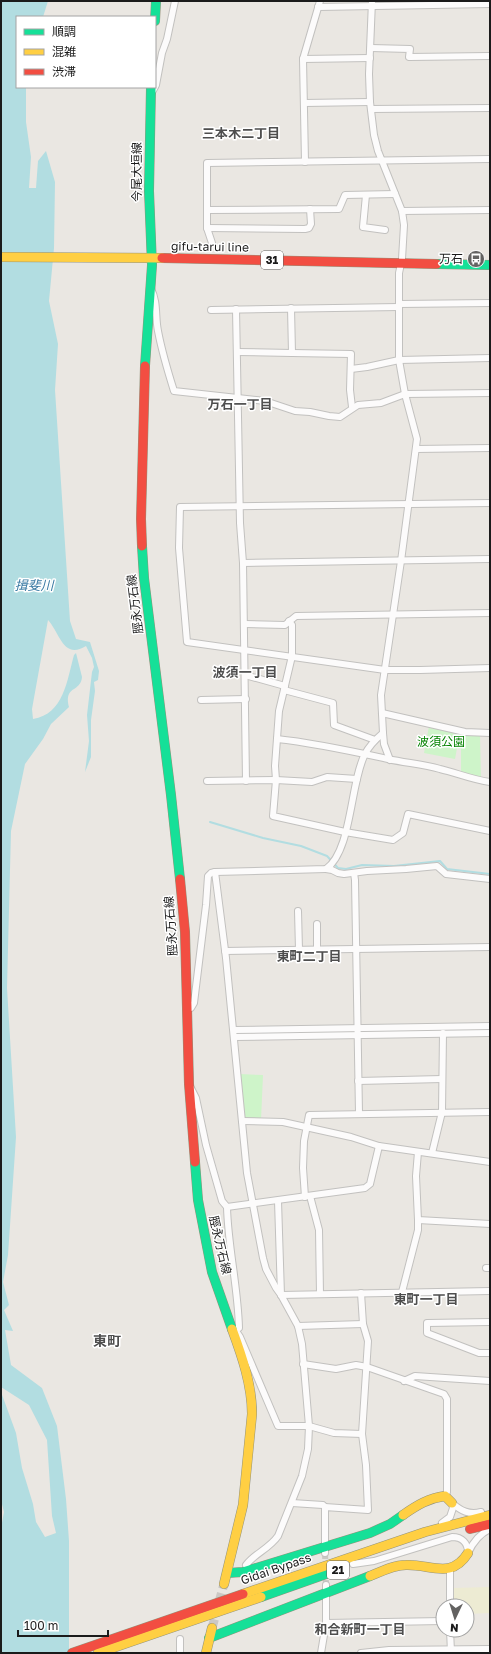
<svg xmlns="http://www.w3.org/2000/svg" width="491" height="1654" viewBox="0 0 491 1654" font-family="'Golos Text','Noto Sans JP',sans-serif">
<rect width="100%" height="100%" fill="#eae7e2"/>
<polygon fill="#edebd3" points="490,1587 490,1613 467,1614 467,1606 454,1606 453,1588"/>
<g fill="#cef4c9">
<polygon points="429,726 480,735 481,779 461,774 461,749 457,748 455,759 424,753"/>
<polygon points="239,1074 263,1075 261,1120 243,1119"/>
</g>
<path fill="#b2dde1" d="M1,1H48L43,17H17V87H26V122L31,157L29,188H36L38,161L46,151L55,182L54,248L49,301L58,344L55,390L70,621L76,639L90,642L99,671L98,680L94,682L95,691L91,720V757L85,772L89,741L87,715L92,672L94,667L92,658L86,646C63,660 60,633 48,620L32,709L33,719C64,714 67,680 74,655L76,653L82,677C81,688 72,688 69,694C67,698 68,704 69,707L51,724L43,739L25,764L11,831L7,988L16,1137L8,1255L3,1282L9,1305L4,1310L13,1331L5,1330L11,1365L42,1388L57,1426L66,1499L69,1541V1653H1V1528L4,1512L1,1500V1392L16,1433L22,1468L33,1504L36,1522L45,1537L56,1533L52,1516L47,1440L29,1405L1,1387Z"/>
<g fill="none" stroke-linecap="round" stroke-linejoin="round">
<polyline stroke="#b2dde1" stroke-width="2" points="210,822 263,838 301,846 327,856 338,868 346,869 362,865 394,866 440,861 447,869 490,874"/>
<polyline stroke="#cbc8c4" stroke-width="6" stroke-dasharray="6 3" stroke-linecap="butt" points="325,1553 326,1585"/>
<polyline stroke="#cbc8c4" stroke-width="9" stroke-dasharray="9 4.5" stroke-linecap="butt" points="212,1628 224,1584"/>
<g stroke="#c2c1bf" stroke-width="8">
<g id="street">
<polyline points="318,7 490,4"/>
<polyline points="371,48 410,49 409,57 490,56"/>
<polyline points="303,59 370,58"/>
<polyline points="151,94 156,85 162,53 167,39 175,1"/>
<polyline points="304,103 370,102"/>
<polyline points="371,109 490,108"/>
<polyline points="305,162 303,59 320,1"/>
<polyline points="366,195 363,227 385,230"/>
<polyline points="207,210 339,209 345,195 395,194"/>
<polyline points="402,211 490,210"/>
<polyline points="207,228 305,229 309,228 311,224 310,209"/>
<polyline points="212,243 207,228 207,163 490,159"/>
<path d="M151,289C158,302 155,317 158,331C162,352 168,372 174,391L265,401L295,411L310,412L329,416L340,417L358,405L381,403L405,394L490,393"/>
<polyline points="399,304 490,303"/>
<polyline points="236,309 240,523 243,563 246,781"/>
<polyline points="211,310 399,307"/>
<polyline points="237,352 292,353 291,308"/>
<polyline points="292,353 351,354 350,390 352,407"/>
<polyline points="351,369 367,367 399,360 490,358"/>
<polyline points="416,449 490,448"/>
<polyline points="490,503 180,507 179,548 187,642 385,670 420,670 490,668"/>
<polyline points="243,563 490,559"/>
<polyline points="289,621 292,625 292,656 279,711 275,766 276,780 273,816 345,832 393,840 403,833 408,814 490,831"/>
<polyline points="245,624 285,625 296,616 490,613"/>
<polyline points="245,675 285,686"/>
<polyline points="284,690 333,703 334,725 375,740"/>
<polyline points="201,700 246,699"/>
<polyline points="382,713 465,732 490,733"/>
<polyline points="383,733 384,744 390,760"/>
<path d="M277,739C315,743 351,751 388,759C405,763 423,764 440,769C457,773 473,780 490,782"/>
<polyline points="207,781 276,780 312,782 327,777 357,779"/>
<polyline points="326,869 332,870 338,873 344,874 367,871 406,869 437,866 446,874 490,879"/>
<path d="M215,872L226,958L247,1173L263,1258L266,1269L276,1288L281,1295L298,1326L302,1344L309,1426L308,1449L302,1476L278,1536C269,1549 255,1553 246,1565"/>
<polyline points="354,873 355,880 359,1113"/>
<polyline points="298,911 299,950"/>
<polyline points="317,950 317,924"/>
<polyline points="225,951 490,947"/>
<path d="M186,1009L191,1008L194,1003L206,905L208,876L211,873L215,872L326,869C352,851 350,783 365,754C369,746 376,739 383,733L381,695L401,561L417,439L405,394L399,360V273L402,259L404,225L402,211L378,151L374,135L370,102L369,74L372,1"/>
<polyline points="234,1030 490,1026"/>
<polyline points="234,1037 490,1033"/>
<polyline points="358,1081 442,1079"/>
<path d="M191,1088L196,1098L206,1145L222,1201L227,1207C228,1247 238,1287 239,1328L233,1332"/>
<polyline points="242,1121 283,1122 351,1137 379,1146"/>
<polyline points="418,1152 416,1176 418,1220 490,1224"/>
<polyline points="432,1153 442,1112 443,1033"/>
<polyline points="310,1196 319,1230 320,1294"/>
<polyline points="305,1197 303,1168 304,1141 309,1115 490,1112"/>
<polyline points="278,1201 281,1295"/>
<polyline points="227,1207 365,1188 370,1184 379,1146 490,1162"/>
<polyline points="486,1268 490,1268"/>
<polyline points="402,1292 418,1230 418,1220"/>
<polyline points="281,1295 490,1291"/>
<polyline points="490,1322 427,1323 427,1333 479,1353 490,1353"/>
<polyline points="298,1326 363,1324"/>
<polyline points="236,1331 240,1337 278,1426 309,1426 334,1433 362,1434"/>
<polyline points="303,1364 336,1369 356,1365 367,1367 444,1394 447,1399 447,1492 445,1496"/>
<polyline points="404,1381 415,1376 490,1381"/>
<polyline points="292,1503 323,1505 325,1507"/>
<path d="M452,1503C461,1511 469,1515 481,1512"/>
<polyline points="442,1523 450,1517 453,1508 452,1503"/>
<polyline points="325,1553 325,1507 368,1510 366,1465 362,1434 368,1341 363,1324 361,1293"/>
<path d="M468,1553C473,1542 479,1534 490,1529"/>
<path d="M353,1564L374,1561L452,1537C462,1537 468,1543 468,1553"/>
<polyline points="450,1569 450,1606"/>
<polyline points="326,1623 443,1621"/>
<polyline points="450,1630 451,1652"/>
<polyline points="180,1653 180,1639"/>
<polyline points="321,1653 326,1623 326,1585"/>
<polyline points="361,1653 389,1650 490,1649"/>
</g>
</g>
<g stroke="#94937b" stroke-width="10">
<g id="fast">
<polyline points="155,21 156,1"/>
<polyline points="437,264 490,265"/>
<polyline points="145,366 152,265 149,191 151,87"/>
<polyline points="142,546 144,578 171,795 180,879"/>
<polyline points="195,1162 198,1200 212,1272 232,1329"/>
<polyline points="227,1573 243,1572 370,1533 390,1524 403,1515"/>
<polyline points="261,1597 343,1568"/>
<polyline points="209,1638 370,1576"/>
</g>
</g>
<g stroke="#94937b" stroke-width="10">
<g id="slow">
<polyline points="1,257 162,258"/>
<path d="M403,1515C417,1505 429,1498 445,1496L452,1503"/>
<path d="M370,1576C382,1571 394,1565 406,1565C431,1564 451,1580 468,1553"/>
<path d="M224,1584L243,1505L252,1414C252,1385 242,1356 232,1329"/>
<polyline points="243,1594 425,1532 490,1515"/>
<polyline points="98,1653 261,1597"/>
<polyline points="206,1653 212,1628"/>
</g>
</g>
<g stroke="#94937b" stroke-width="10">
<g id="jam">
<polyline points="162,258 437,264"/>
<polyline points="142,546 141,519 145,366"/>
<polyline points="180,879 185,932 189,1084 195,1162"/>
<polyline points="470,1529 490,1524"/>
<polyline points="72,1653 243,1594"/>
</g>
</g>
<use href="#street" stroke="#fcfbfb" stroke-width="6"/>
<use href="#fast" stroke="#16e098" stroke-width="9"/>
<use href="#slow" stroke="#ffcf43" stroke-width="9"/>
<use href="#jam" stroke="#f24e42" stroke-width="9"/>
</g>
<defs>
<g id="bus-disc" transform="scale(0.9)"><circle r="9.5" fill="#636261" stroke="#fff"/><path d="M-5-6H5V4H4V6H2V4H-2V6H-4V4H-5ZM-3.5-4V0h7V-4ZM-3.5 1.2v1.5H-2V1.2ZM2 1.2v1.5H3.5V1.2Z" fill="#fff"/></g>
</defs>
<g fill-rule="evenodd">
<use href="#bus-disc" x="476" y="259"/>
</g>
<g text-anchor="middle" stroke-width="3" stroke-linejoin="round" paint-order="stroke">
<g fill="#fff" stroke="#5f5f5f" stroke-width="1">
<rect x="261" y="251" width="22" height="18" rx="3"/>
<rect x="327" y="1561" width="22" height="18" rx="3"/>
</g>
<g font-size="11" font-weight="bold" fill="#1b1b1b">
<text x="272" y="264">31</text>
<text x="338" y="1574">21</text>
</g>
<g font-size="12" fill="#1b1b1b" stroke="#fff">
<text transform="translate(137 172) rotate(-90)" y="4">今尾大垣線</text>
<text transform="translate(210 247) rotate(1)" y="4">gifu-tarui line</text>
<text transform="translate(135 604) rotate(-97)" y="4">脛永万石線</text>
<text transform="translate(171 926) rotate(-94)" y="4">脛永万石線</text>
<text transform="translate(220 1245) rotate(77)" y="4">脛永万石線</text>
<text transform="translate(276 1569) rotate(-19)" y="4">Gidai Bypass</text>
</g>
<g font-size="12" fill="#1b1b1b" stroke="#fff" text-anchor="end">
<text x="463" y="263">万石</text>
</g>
<g font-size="12" fill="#048200" stroke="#fff">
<text x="441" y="746">波須公園</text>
</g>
<g font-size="13" font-weight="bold" fill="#4e4e4e" stroke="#fff">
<text x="241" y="138">三本木二丁目</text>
<text x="240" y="409">万石一丁目</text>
<text x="245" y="677">波須一丁目</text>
<text x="309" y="961">東町二丁目</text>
<text x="426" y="1304">東町一丁目</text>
<text x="360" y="1634">和合新町一丁目</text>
</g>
<g font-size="13" font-style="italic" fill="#3a7aa3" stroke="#fff">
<text x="34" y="590">揖斐川</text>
</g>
<g font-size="14" font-weight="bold" fill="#4e4e4e" stroke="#fff">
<text x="107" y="1346">東町</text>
</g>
</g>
<rect width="491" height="1654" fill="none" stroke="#1b1b1b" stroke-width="4"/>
<rect x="16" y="16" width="140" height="72" fill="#ffffff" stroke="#a4a4a4"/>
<rect x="24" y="29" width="20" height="6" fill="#16e098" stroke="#a4a4a4"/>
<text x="52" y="36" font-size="12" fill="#1b1b1b">順調</text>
<rect x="24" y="49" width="20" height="6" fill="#ffcf43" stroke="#a4a4a4"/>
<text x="52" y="56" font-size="12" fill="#1b1b1b">混雑</text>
<rect x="24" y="69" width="20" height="6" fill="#f24e42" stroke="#a4a4a4"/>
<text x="52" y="76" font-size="12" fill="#1b1b1b">渋滞</text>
<g transform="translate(455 1618) rotate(184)"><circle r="19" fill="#ffffff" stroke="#a4a4a4"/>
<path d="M0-3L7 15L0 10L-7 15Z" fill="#636261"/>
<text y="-6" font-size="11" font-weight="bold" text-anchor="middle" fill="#1b1b1b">N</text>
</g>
<path d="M18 1630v6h90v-6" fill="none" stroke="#1b1b1b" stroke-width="2"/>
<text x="24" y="1630" font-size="12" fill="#1b1b1b" stroke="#ffffff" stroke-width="3" paint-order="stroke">100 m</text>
</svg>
